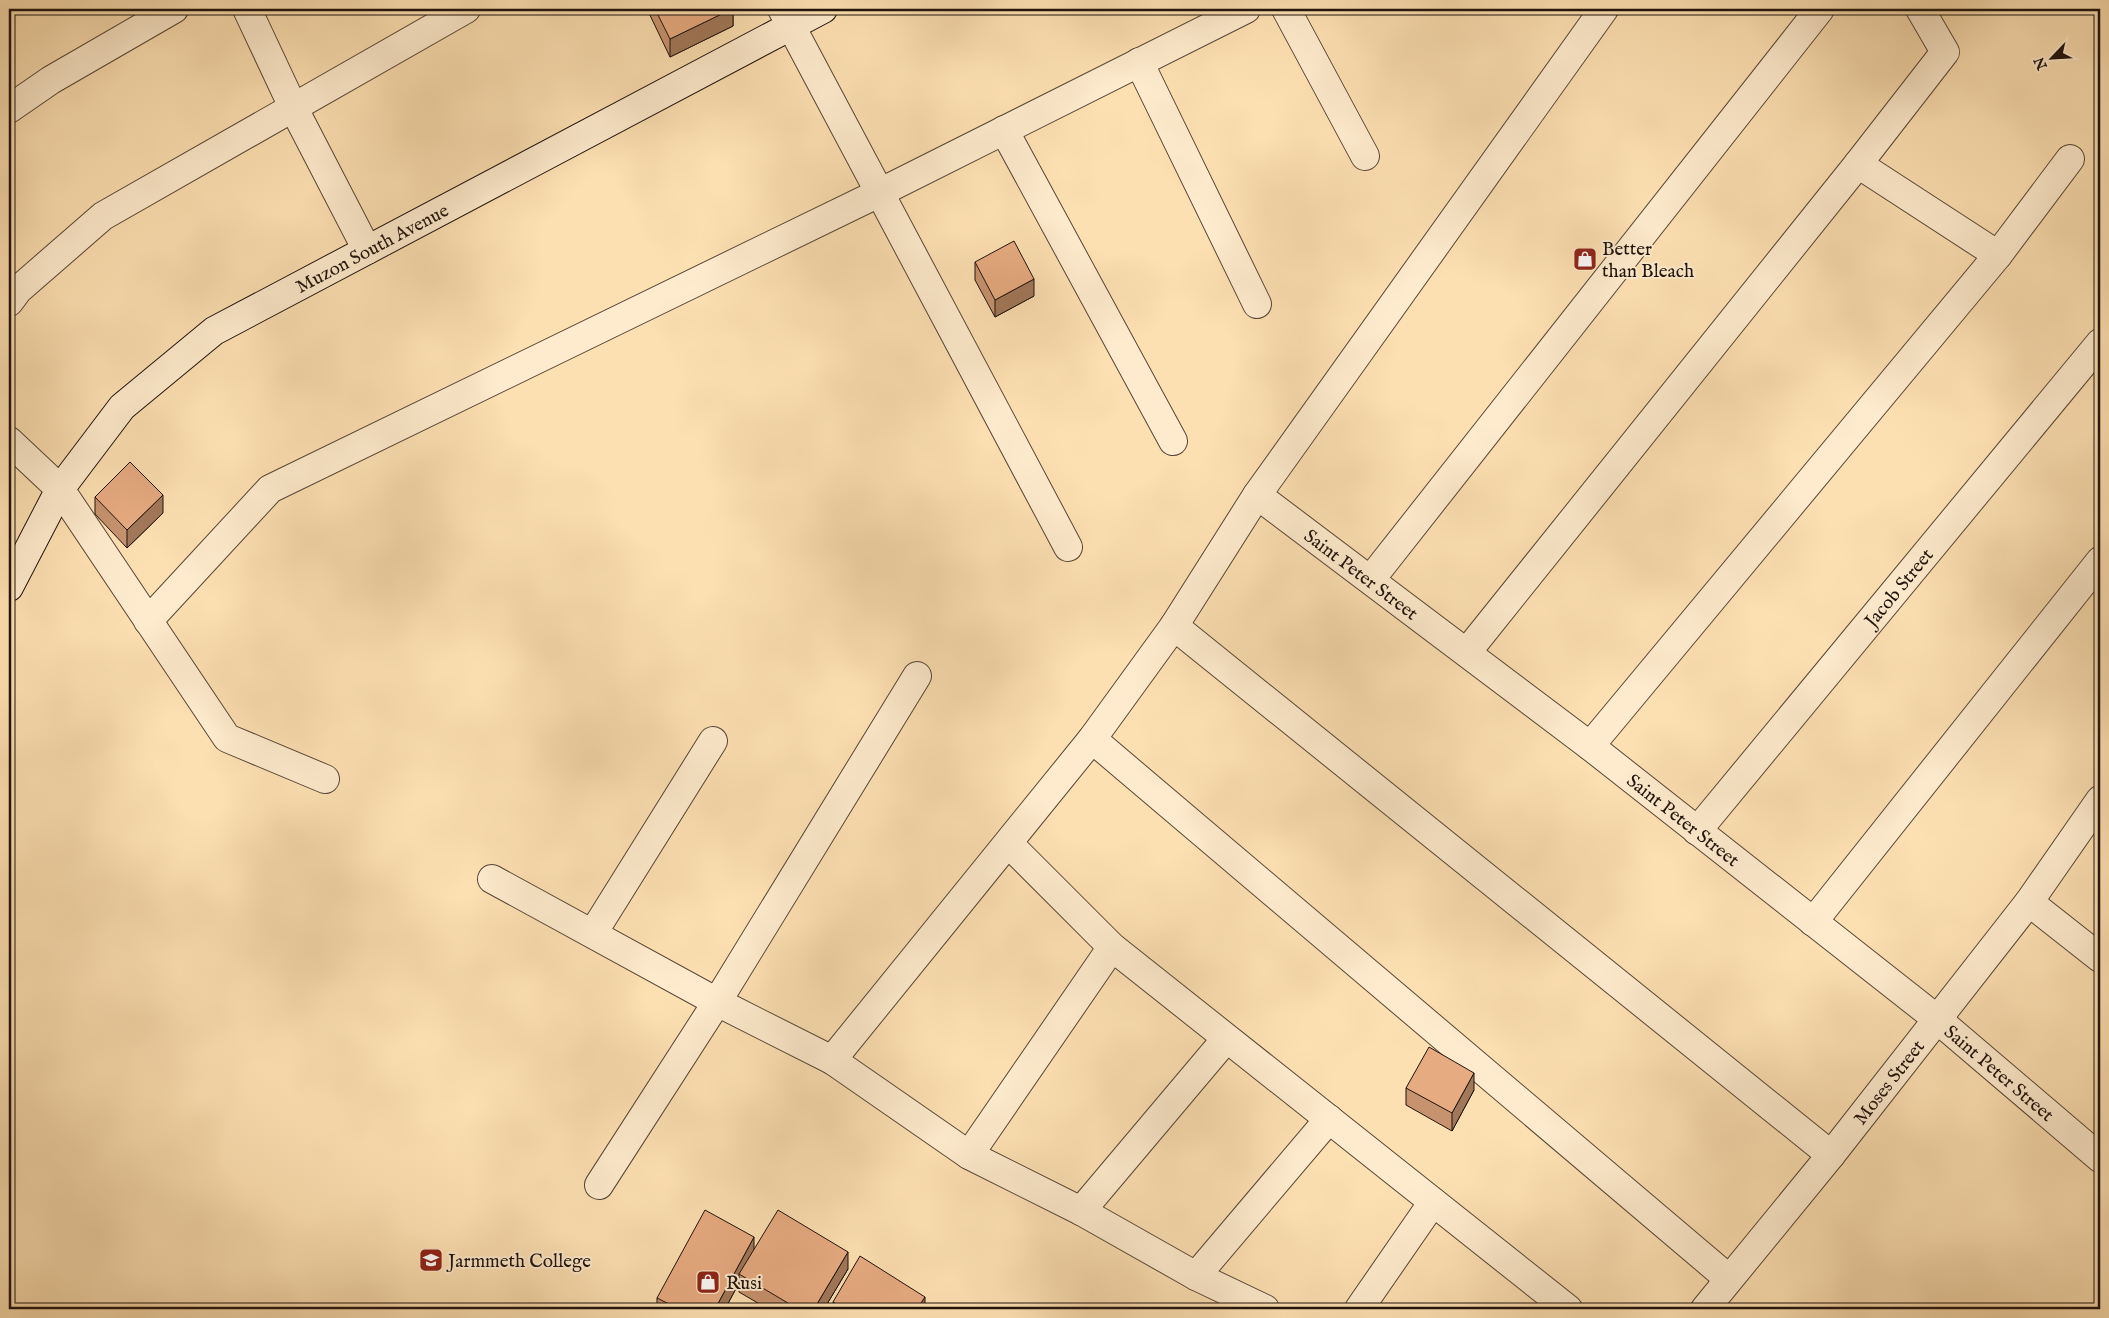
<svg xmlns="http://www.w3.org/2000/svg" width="2109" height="1318" viewBox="0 0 2109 1318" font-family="'IM FELL English',serif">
<rect width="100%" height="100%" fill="#fde0b2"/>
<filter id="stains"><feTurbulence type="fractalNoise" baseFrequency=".004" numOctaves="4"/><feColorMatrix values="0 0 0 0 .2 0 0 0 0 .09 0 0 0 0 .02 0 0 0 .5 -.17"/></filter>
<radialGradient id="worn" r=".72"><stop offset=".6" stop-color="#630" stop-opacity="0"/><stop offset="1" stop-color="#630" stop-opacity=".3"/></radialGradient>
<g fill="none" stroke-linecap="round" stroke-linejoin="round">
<g stroke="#564636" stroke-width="30">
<g id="street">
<polyline points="247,9 293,107 367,250"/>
<polyline points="782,9 1068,547"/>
<polyline points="1286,9 1365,156"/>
<polyline points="1139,62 1257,304"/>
<polyline points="9,109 51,80 174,9"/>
<polyline points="1004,130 1173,441"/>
<polyline points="1858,164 1998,255"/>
<polyline points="9,302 18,290 103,216 466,9"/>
<polyline points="9,441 60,489 227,738 325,779"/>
<path id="s1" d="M1257,495L1590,746L1937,1019L2100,1158"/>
<polyline points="1371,579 1820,9"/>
<polyline points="148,621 270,489 879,193 1246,9"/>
<polyline points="1174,626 1831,1155"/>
<polyline points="1467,652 1858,164 1945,52 1920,9"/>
<polyline points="1092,739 1729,1279"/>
<polyline points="1590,746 1998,255 2070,159"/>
<path id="s2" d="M1697,831L2100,343"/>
<polyline points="1009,844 1112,947 1568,1309"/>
<polyline points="492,879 717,1002 832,1060 969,1155 1081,1211 1196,1276 1265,1309"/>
<polyline points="2029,902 2100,958"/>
<polyline points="1813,922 2100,561"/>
<polyline points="593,933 713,741"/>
<polyline points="832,1060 1092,739 1174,626 1257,495 1604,9"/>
<polyline points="969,1155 1112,947"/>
<polyline points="599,1185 717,1002 917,676"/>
<polyline points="1081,1211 1226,1039"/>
<polyline points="1196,1276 1329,1119"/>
<polyline points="1359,1309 1433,1202"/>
<path id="s3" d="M1705,1309L1831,1155L2029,902L2100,800"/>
</g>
</g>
<g stroke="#1f130d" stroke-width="30">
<g id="secondary">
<path id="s4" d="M9,587L60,489L122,407L214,331L823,9"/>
</g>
</g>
<use href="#street" stroke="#feebcd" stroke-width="28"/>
<use href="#secondary" stroke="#feebcd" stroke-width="28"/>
</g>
<g fill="#c7936f" stroke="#1f130d">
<polygon points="647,9 733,9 733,26 670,57"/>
<polygon points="975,262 1034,296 995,317 975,280"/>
<polygon points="95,497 163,513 127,548 95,514"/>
<polygon points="1406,1088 1474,1090 1452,1131 1406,1105"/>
<polygon points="754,1249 848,1269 824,1309 768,1309 739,1292 739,1283 725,1309 657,1309 657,1298"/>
<polygon points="833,1302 925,1309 833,1309"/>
</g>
<g fill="#a2785a" stroke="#1f130d">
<polygon points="732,9 733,9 733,26 670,57 670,39"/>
<polygon points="1034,279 1034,296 995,317 995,300"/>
<polygon points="163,495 163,513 127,548 127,530"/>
<polygon points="1474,1073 1474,1090 1452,1131 1452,1113"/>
<polygon points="754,1237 754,1255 739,1274 739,1283 725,1309 715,1309"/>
<polygon points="848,1252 848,1269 824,1309 814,1309"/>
<polygon points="925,1297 925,1309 917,1309"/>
</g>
<g fill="#e7ab81" stroke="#1f130d">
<polygon points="655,9 732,9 670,39"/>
<polygon points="1014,241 1034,279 995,300 975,262"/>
<polygon points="130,462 163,495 127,530 95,497"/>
<polygon points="1429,1047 1474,1073 1452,1113 1406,1088"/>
<polygon points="705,1210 754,1237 715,1309 679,1309 657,1298"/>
<polygon points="778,1210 848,1252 814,1309 798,1309 739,1274"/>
<polygon points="860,1256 925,1297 917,1309 845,1309 833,1302"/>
</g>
<defs>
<g id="shop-square" transform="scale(1.25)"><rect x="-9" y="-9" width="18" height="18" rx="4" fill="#8f2418" stroke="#feebcd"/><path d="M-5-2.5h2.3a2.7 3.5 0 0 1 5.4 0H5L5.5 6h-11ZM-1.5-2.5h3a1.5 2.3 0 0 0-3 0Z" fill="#fff"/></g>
<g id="university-square" transform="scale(1.25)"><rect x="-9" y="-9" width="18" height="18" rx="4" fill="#8f2418" stroke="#feebcd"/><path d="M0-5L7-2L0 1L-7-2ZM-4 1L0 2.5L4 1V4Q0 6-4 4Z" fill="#fff"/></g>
</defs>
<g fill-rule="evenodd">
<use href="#shop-square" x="1585" y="259"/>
<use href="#university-square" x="431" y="1260"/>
<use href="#shop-square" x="708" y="1282"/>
</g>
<g text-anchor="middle" stroke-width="4" stroke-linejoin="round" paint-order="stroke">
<g font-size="19" fill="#1f130d" stroke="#feebcd">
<text dy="7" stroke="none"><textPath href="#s4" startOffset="511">Muzon South Avenue</textPath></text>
<text dy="7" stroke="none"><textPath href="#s1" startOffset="131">Saint Peter Street</textPath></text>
<text dy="7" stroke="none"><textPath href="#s2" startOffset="316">Jacob Street</textPath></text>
<text dy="7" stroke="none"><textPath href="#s1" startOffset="536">Saint Peter Street</textPath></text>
<text dy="7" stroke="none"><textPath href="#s1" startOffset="941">Saint Peter Street</textPath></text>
<text dy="7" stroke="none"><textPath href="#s3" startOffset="292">Moses Street</textPath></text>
</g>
<g font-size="19" fill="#1f130d" stroke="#feebcd" text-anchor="start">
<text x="1602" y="255">Better<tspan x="1602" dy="22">than Bleach</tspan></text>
<text x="448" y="1267">Jarmmeth College</text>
<text x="726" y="1289">Rusi</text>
</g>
</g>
<rect width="2109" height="1318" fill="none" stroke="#fde0b2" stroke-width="30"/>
<rect x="10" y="10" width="2089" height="1298" fill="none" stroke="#1f130d" stroke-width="2.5"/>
<rect x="15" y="15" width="2079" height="1288" fill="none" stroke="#1f130d"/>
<g transform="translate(2052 58) rotate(245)" stroke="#feebcd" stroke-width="4" paint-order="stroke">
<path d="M0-4L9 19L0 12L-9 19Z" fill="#1f130d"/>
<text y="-8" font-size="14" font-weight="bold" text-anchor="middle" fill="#1f130d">N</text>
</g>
<rect width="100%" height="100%" filter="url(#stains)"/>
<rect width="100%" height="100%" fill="url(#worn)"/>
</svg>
